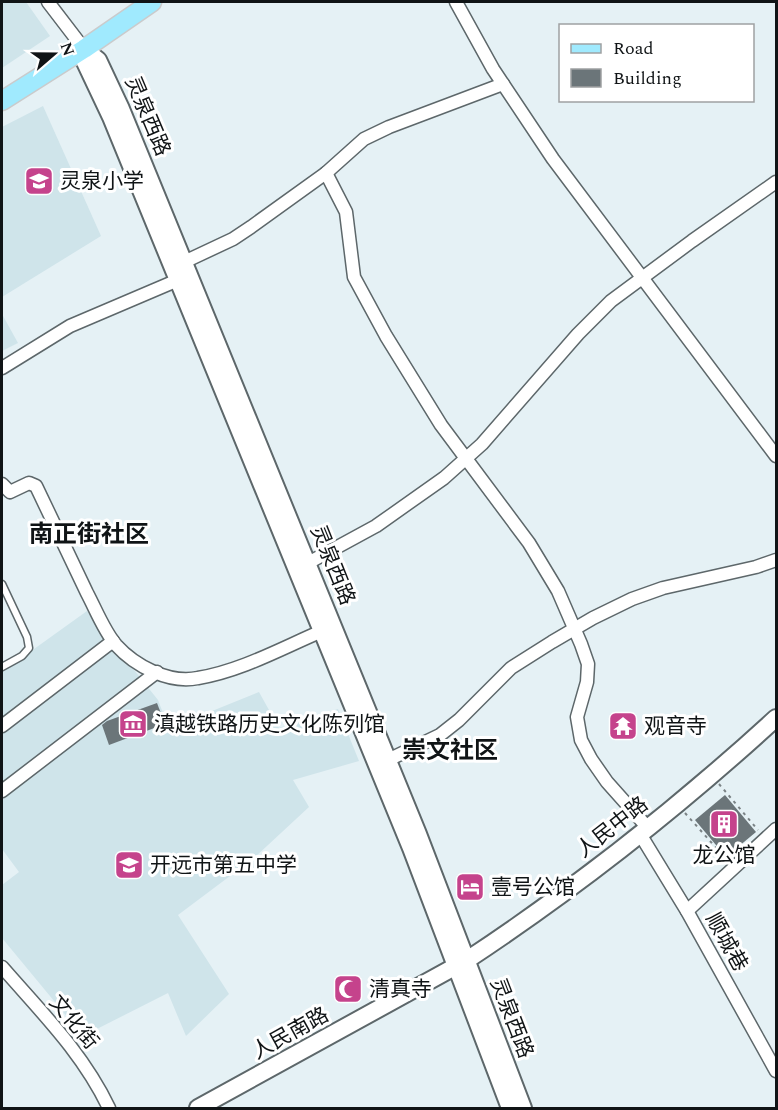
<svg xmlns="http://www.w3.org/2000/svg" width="778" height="1110" viewBox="0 0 778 1110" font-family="Spectral,'Noto Sans SC',serif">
<rect width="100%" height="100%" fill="#e5f1f5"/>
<g fill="#cfe4ea">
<polygon points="2,2 26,2 50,36 2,68"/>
<polygon points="43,106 101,236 2,297 2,127"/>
<polygon points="2,314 18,343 2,351"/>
<polygon points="87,611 158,700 168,726 175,726 259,692 279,728 338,709 359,761 293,780 309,807 254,858 178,915 229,994 186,1036 168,993 83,1036 2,938 2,885 19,872 2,849 2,672"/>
</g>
<g fill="#6b7579">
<polygon points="157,703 165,724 109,745 102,725 107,721"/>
<polygon points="725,795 756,832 726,857 695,820"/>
</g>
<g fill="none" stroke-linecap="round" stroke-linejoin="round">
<g stroke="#5d676a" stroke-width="9">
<polyline id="lane" points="2,584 27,637 29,648 22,656 2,667"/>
</g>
<g stroke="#5d676a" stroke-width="15">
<g id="street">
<polyline points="48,2 84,49"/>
<polyline points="456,2 493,69 553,159 776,456"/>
<polyline points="326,173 346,212 354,277 386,336 441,425 529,543 558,591 581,644 588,664 587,682 577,717 581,740 591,759 607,782 648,828"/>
<polyline points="184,262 233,239 251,227 326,173 364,139 389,127 503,84"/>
<polyline points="2,368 70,326 178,280"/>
<path d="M2,484L10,492L29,483L36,486C53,521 70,557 87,593C96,610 104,631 116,645C135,666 169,684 198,678C241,671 282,648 322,631"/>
<polyline points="308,563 376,526 444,478 482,444 578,334 611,301 692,241 776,182"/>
<polyline points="2,726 113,641"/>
<polyline points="388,760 440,735 459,720 511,668 552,642 593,618 632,599 663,588 756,567 776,560"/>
<polyline points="2,791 157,672"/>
<polyline points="640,834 687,911 776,1071"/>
<polyline points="687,911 776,829"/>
<path d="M2,967C42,1013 82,1052 109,1108"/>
</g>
</g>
<g stroke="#5d676a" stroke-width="20">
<g id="secondary">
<polyline points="84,49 98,60 121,109 418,834 523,1108"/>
<polyline points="84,49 85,62 111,117 411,848 510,1108"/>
<path d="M198,1108L467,960C576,888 680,806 776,718"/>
</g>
</g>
<g stroke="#cacbcc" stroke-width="21">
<polyline id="primary" points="2,101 84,49 152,2"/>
</g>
<g stroke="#7b8386" stroke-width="2" stroke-dasharray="3 4.5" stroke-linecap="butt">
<polyline points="719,784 758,830"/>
<polyline points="685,813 727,860"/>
</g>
<use href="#lane" stroke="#fff" stroke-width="6"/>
<use href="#street" stroke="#fff" stroke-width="12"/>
<use href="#secondary" stroke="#fff" stroke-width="16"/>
<use href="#primary" stroke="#a0eafe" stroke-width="18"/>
</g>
<defs>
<g id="school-square" transform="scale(1.5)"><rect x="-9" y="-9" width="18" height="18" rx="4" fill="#c5438c" stroke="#fff"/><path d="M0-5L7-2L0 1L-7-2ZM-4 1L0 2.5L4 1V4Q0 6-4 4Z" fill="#fff"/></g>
<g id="museum-square" transform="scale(1.5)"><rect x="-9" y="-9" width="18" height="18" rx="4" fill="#c5438c" stroke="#fff"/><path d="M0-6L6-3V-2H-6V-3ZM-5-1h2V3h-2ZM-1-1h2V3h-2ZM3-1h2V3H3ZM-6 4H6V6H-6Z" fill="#fff"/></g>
<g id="temple-square" transform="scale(1.5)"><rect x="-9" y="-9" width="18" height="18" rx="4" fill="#c5438c" stroke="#fff"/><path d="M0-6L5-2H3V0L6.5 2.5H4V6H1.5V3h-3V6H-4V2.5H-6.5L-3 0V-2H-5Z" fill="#fff"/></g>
<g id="building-square" transform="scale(1.5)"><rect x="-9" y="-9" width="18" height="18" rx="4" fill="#c5438c" stroke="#fff"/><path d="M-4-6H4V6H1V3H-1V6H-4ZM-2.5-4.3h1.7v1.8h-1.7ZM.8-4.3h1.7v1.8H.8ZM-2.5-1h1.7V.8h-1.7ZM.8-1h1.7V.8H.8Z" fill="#fff"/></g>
<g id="hotel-square" transform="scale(1.5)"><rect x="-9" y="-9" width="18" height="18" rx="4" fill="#c5438c" stroke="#fff"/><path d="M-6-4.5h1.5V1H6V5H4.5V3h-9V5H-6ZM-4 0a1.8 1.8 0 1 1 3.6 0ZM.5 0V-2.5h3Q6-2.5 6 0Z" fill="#fff"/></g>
<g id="mosque-square" transform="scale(1.5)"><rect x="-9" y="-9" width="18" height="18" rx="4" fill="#c5438c" stroke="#fff"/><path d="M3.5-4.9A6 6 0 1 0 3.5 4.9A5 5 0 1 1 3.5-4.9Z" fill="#fff"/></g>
</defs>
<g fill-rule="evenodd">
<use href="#school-square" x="39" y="181"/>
<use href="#museum-square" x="133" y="724"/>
<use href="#temple-square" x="623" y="726"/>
<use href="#building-square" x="724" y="824"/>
<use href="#school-square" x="129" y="865"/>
<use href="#hotel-square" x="470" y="887"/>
<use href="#mosque-square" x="348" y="989"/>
</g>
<g text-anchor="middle" stroke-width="6" stroke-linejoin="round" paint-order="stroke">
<g font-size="21" fill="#101416" stroke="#fff">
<text transform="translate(148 116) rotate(67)" y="7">灵泉西路</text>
<text transform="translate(333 565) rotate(68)" y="7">灵泉西路</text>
<text transform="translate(612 827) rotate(-38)" y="7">人民中路</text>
<text transform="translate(727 942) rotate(61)" y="7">顺城巷</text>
<text transform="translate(512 1018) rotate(69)" y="7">灵泉西路</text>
<text transform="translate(74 1022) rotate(50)" y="7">文化街</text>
<text transform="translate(290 1033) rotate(-29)" y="7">人民南路</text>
</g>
<g font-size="21" fill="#101416" stroke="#fff" text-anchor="start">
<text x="60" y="188">灵泉小学</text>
<text x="154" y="731">滇越铁路历史文化陈列馆</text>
<text x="644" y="733">观音寺</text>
<text x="724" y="862" text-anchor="middle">龙公馆</text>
<text x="150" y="872">开远市第五中学</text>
<text x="491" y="894">壹号公馆</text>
<text x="369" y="996">清真寺</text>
</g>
<g font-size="24" font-weight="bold" fill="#101416" stroke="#fff">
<text x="89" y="542">南正街社区</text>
<text x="450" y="758">崇文社区</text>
</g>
</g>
<rect width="778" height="1110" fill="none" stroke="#101416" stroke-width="6"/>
<rect x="559" y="24" width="195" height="78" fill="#ffffff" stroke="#9fa1a2" stroke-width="1.5"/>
<rect x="571" y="44" width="30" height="9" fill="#a0eafe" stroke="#9fa1a2" stroke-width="1.5"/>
<text x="613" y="54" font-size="18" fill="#101416">Road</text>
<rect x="571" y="69" width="30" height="18" fill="#6b7579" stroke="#9fa1a2" stroke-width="1.5"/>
<text x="613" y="84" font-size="18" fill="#101416">Building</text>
<g transform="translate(54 54) rotate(70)" stroke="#ffffff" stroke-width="4.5" paint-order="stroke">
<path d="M0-4.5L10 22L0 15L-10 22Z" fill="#101416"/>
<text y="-9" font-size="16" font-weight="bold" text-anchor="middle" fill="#101416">N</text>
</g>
</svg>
